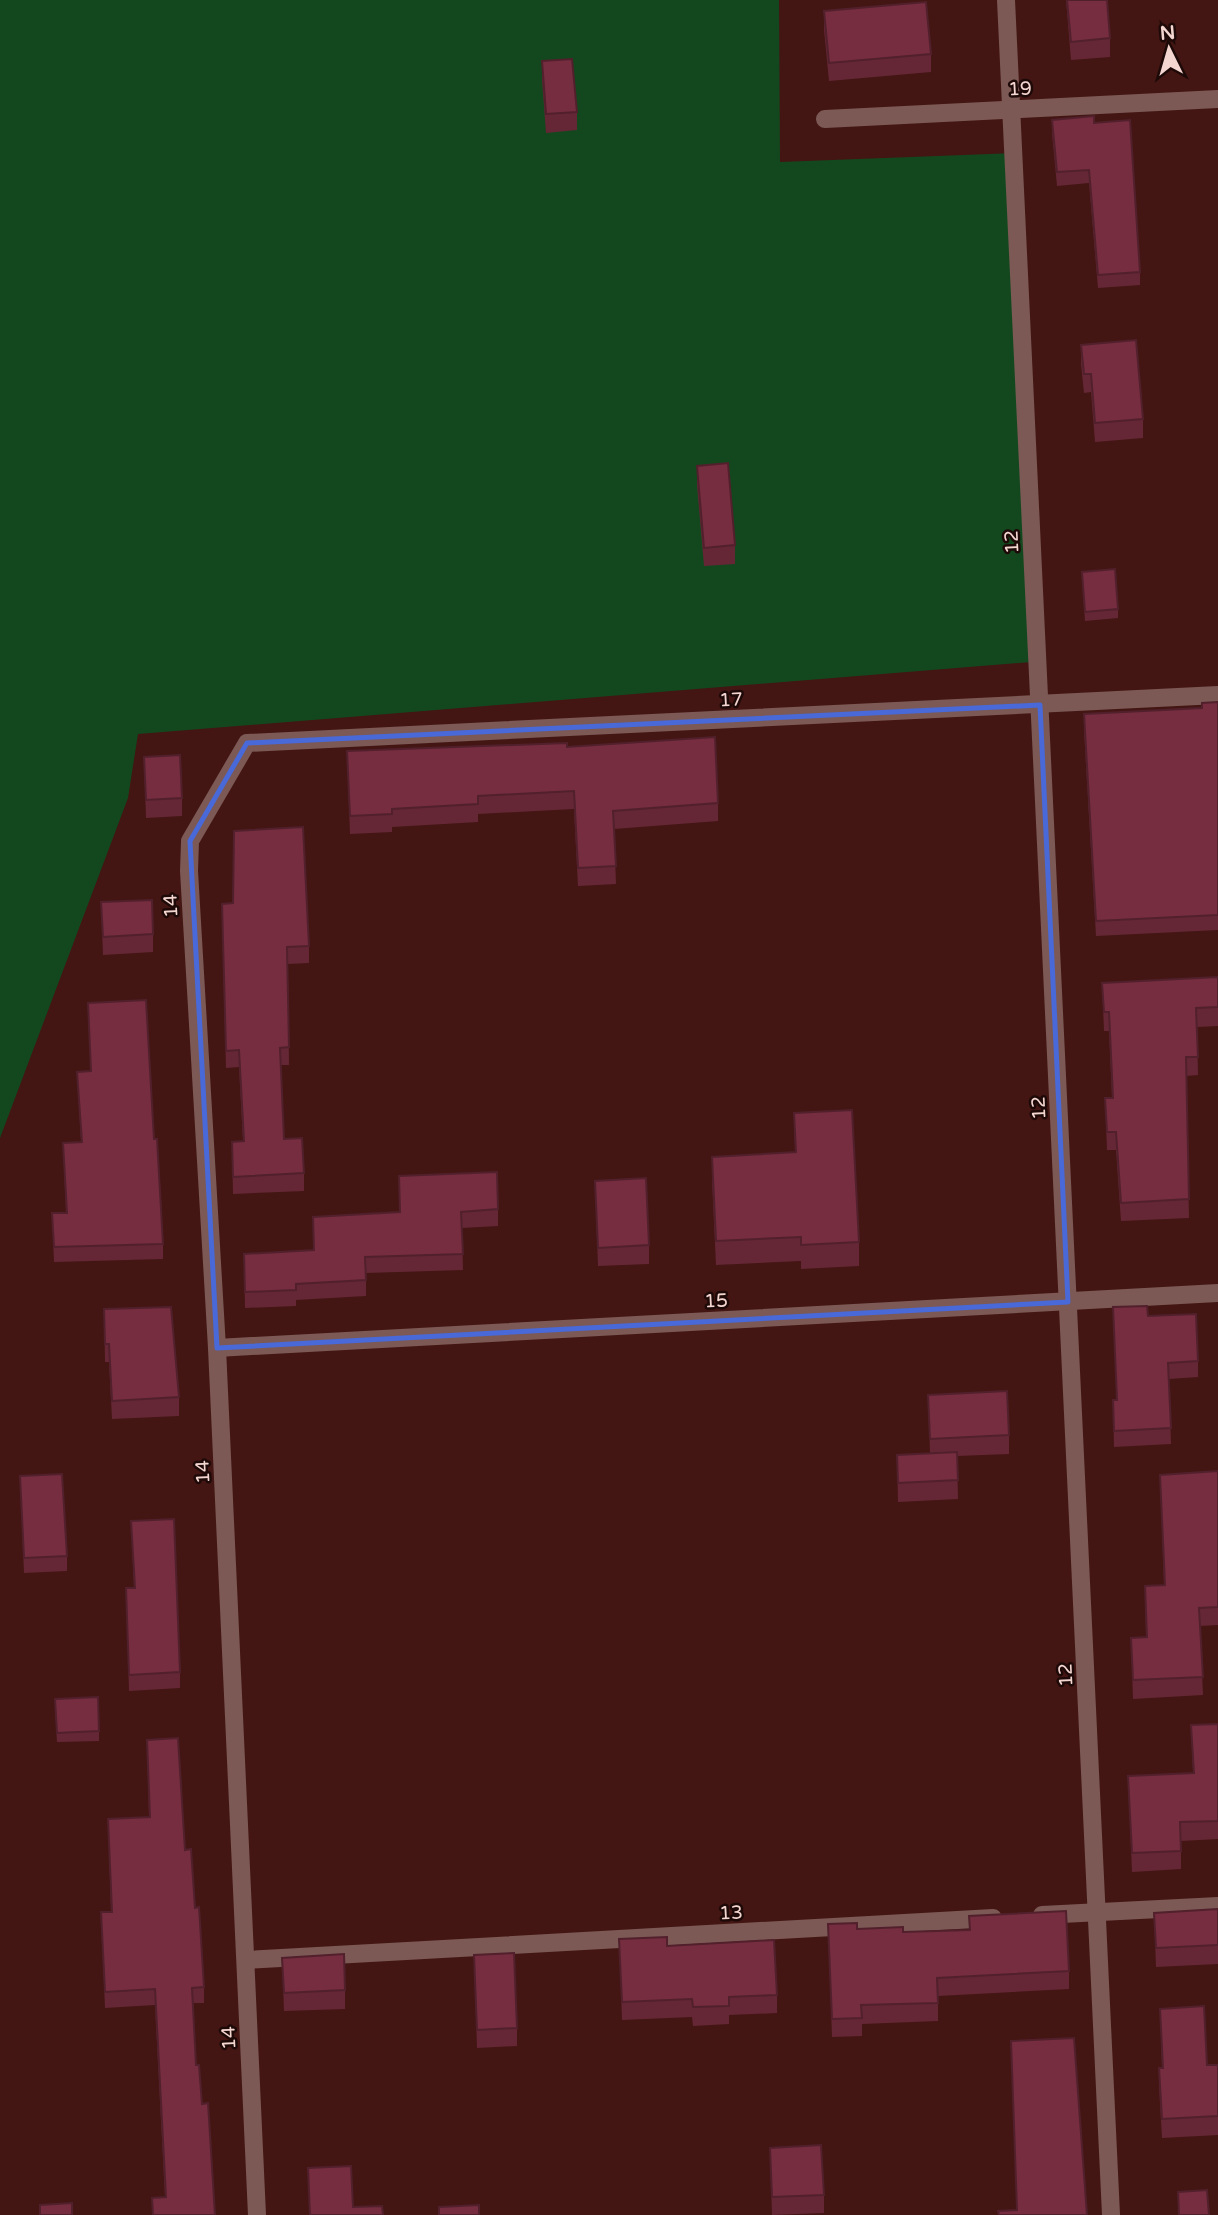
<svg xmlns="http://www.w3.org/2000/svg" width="1218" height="2215" viewBox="0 0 1218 2215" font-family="'Varela Round',sans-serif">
<rect width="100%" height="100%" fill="#431613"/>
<polygon fill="#13481e" points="0,0 779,0 780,162 1016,153 1043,661 138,734 128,798 0,1138"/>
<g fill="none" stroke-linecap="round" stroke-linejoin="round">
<g stroke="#7c5955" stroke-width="18">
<polyline points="1006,0 1111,2215"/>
<polyline points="825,119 1218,99"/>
<polyline points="217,1348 1218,1293"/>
<polyline points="1042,1915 1218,1906"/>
<polyline points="246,1960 993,1918"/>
<polyline points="257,2215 217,1348 189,871 190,841 247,743 1218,695"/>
</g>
</g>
<g fill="#652736">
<polygon points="1066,0 1107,0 1110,38 1110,57 1071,60"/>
<polygon points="824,11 931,54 931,72 829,81 824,30"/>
<polygon points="542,61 577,112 577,130 546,133 542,80"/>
<polygon points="1052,120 1094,123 1140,272 1140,285 1098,288 1089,183 1057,186 1052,133"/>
<polygon points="1081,345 1143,419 1143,438 1095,442 1091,392 1084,393 1081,364"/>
<polygon points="697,466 735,545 735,564 704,566 697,485"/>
<polygon points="1082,572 1118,609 1118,618 1085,621"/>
<polygon points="1218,702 1218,930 1096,936 1084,730 1084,714 1202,708"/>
<polygon points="567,747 718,803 718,821 614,829 616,884 578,886 574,809 478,814 478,822 392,827 392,832 350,834 347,751"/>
<polygon points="144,757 182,798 182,816 146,818"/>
<polygon points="101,902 153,934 153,952 103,955"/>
<polygon points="222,921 309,946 309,963 288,964 289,1065 280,1065 284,1139 304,1173 304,1191 233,1194 232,1142 243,1141 239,1067 226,1068"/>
<polygon points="1218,977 1218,1026 1197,1027 1198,1075 1186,1076 1189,1218 1121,1221 1116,1150 1107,1150 1105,1098 1112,1098 1109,1031 1104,1031 1102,983"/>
<polygon points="88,1003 154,1139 163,1244 163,1259 54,1262 52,1213 66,1213 63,1143 81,1142 77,1072 91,1071"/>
<polygon points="794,1113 859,1242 859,1266 801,1269 801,1261 716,1265 712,1181 712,1157 795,1152"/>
<polygon points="399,1176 498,1209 498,1226 462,1228 463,1270 366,1273 366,1296 296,1300 296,1306 245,1308 244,1254 313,1250 313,1217 400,1212"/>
<polygon points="595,1181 649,1245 649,1264 598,1266"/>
<polygon points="1113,1307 1148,1316 1198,1361 1198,1377 1169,1379 1171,1444 1114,1447 1113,1400 1117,1400"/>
<polygon points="104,1309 179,1397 179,1416 112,1419 109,1362 105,1362"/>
<polygon points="928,1395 1009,1435 1009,1454 957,1456 958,1499 898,1502 897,1455 930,1453"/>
<polygon points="1218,1471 1218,1625 1200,1626 1203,1695 1133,1699 1131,1638 1146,1637 1145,1586 1164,1585 1160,1475"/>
<polygon points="20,1476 67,1556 67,1571 24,1573"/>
<polygon points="131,1521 180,1672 180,1688 129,1691 126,1588 134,1588"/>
<polygon points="55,1709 99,1731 99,1741 57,1742"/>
<polygon points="1218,1724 1218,1839 1181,1841 1181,1869 1132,1872 1128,1776 1193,1773 1191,1725"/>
<polygon points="147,1740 185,1850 195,1908 204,1987 204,2003 193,2003 196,2065 215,2215 152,2215 152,2198 165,2197 155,2005 105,2008 101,1912 111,1912 108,1819 149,1817"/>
<polygon points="1218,1909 1218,1964 1156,1967 1154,1913"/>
<polygon points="969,1916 1069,1971 1069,1989 938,1996 938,2021 862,2024 862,2036 832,2037 828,1924 857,1929 903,1932 969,1930"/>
<polygon points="619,1939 667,1946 777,1995 777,2013 729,2015 729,2024 693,2026 692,2017 622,2020"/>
<polygon points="474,1955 517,2028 517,2046 477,2048"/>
<polygon points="282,1958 345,1990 345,2009 284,2011"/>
<polygon points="1160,2009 1207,2065 1218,2065 1218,2135 1162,2138 1159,2086 1159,2068 1162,2068"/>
<polygon points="1011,2041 1087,2215 1017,2210"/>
<polygon points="770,2148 824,2195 824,2213 772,2215"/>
</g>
<g fill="#752d3f" stroke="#52202c" stroke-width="2">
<polygon points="1067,0 1107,0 1110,38 1071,42"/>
<polygon points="926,2 931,54 829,63 824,11"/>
<polygon points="572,59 577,112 546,114 542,61"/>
<polygon points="1094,116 1094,123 1130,120 1140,272 1098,275 1089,170 1057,172 1052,120"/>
<polygon points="1136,340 1143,419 1095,423 1091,374 1084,374 1081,345"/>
<polygon points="728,463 735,545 704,548 697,466"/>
<polygon points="1115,569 1118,609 1085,612 1082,572"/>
<polygon points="1218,702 1218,915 1096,921 1084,714 1202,708 1202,703"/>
<polygon points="715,737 718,803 613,811 616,866 578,868 574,791 478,796 478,804 392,809 392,814 350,816 347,751 567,743 567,747"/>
<polygon points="180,755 182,798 146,800 144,757"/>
<polygon points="303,827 309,946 287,947 289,1047 280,1048 284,1139 302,1138 304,1173 233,1177 232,1142 244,1141 239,1050 226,1051 222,904 233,903 234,831"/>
<polygon points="152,900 153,934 103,937 101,902"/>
<polygon points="1218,977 1218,1007 1196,1008 1198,1057 1186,1057 1189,1199 1121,1203 1116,1132 1107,1132 1105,1098 1113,1098 1109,1012 1104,1012 1102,983"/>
<polygon points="146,1000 154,1139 157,1139 163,1244 54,1247 52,1213 67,1213 63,1143 82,1142 77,1072 91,1071 88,1003"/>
<polygon points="852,1110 859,1242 801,1245 801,1237 716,1241 712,1157 796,1152 794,1113"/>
<polygon points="497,1172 498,1209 461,1212 463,1254 365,1257 366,1280 296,1284 296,1290 245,1292 244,1254 314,1250 313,1217 400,1212 399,1176"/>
<polygon points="646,1178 649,1245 598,1248 595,1181"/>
<polygon points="1147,1306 1148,1316 1196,1314 1198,1361 1168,1363 1171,1428 1114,1431 1113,1400 1117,1400 1113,1307"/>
<polygon points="171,1307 179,1397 112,1401 109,1344 105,1344 104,1309"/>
<polygon points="1007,1391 1009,1435 930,1439 928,1395"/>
<polygon points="957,1452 958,1480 898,1483 897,1455"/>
<polygon points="1218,1471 1218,1607 1199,1608 1203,1677 1133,1680 1131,1638 1147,1637 1145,1586 1165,1585 1160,1475"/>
<polygon points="62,1474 67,1556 24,1558 20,1476"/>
<polygon points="174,1519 180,1672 129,1675 126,1588 135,1588 131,1521"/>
<polygon points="98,1697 99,1731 57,1733 55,1699"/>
<polygon points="1218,1724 1218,1821 1180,1822 1181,1851 1132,1853 1128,1776 1194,1773 1191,1725"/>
<polygon points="178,1738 185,1850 191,1849 195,1908 199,1907 204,1987 192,1988 196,2065 199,2065 202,2104 208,2103 215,2215 153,2215 152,2198 166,2197 155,1989 105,1992 101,1912 112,1912 108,1819 150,1817 147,1740"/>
<polygon points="1218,1909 1218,1945 1156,1948 1154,1913"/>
<polygon points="1066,1911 1069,1971 937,1978 938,2003 861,2005 862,2018 832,2019 828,1924 857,1923 857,1929 903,1927 903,1932 970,1930 969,1916"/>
<polygon points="667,1937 667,1946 774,1940 777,1995 729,1997 729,2006 693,2007 692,1999 622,2002 619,1939"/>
<polygon points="514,1953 517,2028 477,2030 474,1955"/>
<polygon points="344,1954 345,1990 284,1993 282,1958"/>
<polygon points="1204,2006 1207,2065 1218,2065 1218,2116 1162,2119 1159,2068 1163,2068 1160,2009"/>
<polygon points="1074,2038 1087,2215 999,2215 998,2211 1017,2210 1011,2041"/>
<polygon points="821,2145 824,2195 772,2197 770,2148"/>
<polygon points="351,2166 353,2207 382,2206 383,2215 310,2215 308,2168"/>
<polygon points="1207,2190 1209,2215 1179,2215 1178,2192"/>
<polygon points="72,2203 72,2215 40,2215 40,2205"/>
<polygon points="479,2205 479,2215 439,2215 439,2207"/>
</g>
<path fill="none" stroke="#4869d7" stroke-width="5" stroke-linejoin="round" d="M1040,705L1068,1302L217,1348L190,841L247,743Z"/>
<g text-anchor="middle" stroke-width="5" stroke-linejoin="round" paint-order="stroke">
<g font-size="19" fill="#f4d6d1" stroke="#1d0907">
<text transform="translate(1020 88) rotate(-3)" y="7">19</text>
<text transform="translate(1011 542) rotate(-93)" y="7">12</text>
<text transform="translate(731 699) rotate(-3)" y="7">17</text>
<text transform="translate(170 906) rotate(-93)" y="7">14</text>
<text transform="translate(1038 1108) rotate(-93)" y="7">12</text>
<text transform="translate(716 1300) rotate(-3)" y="7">15</text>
<text transform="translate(202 1472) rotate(-93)" y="7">14</text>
<text transform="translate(1065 1675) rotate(-93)" y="7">12</text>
<text transform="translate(731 1912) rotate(-3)" y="7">13</text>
<text transform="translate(228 2038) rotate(-93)" y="7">14</text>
</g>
</g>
<g transform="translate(1169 49) rotate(355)" stroke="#1d0907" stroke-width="5" paint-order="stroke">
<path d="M0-5L12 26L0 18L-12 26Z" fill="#f4d6d1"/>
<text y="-10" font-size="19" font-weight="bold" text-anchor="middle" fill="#f4d6d1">N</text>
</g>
</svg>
